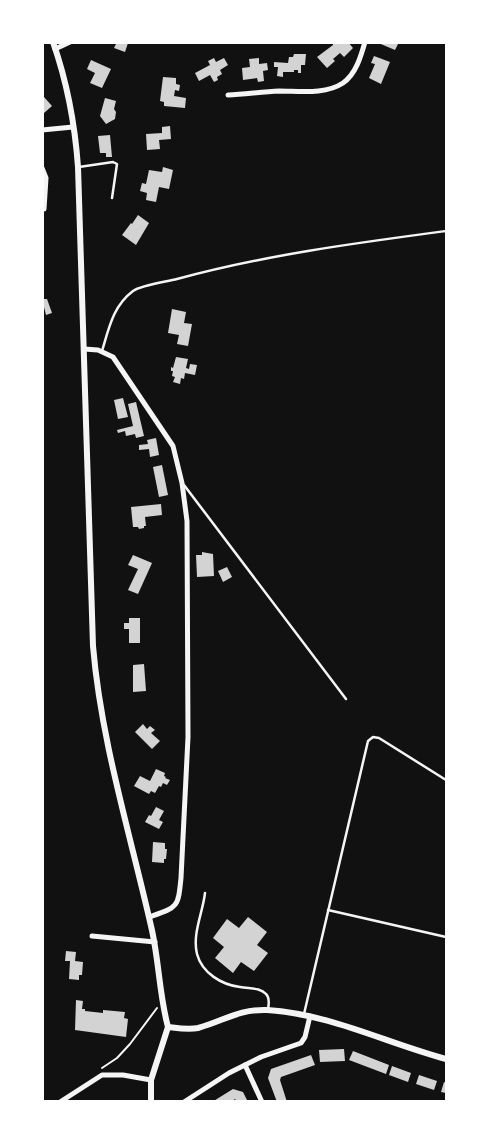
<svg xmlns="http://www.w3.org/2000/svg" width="489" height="1144" viewBox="0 0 489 1144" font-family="Roboto,sans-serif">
<rect width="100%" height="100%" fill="#111"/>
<g fill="#d3d3d3">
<polygon points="117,42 128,43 125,52 114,48"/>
<polygon points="333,42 348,42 353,48 344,57 340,53 333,59 335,61 327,68 317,57 333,45"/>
<polygon points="376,42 399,42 395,50"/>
<polygon points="294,54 306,54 305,65 301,65 301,73 298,73 298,70 294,70 294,72 283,72 283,77 277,76 278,67 274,67 274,62 288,63 289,57 293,57"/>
<polygon points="374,56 390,62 381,84 369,78 375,64 371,63"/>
<polygon points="214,58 216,62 224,58 228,65 220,70 222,74 217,77 218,80 214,82 210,75 199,81 195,73 210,65 208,61"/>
<polygon points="259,58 259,64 267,63 268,70 263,71 264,81 258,82 257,78 243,80 242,68 250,67 249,59"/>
<polygon points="91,60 111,69 102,88 90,83 95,73 87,69"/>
<polygon points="163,77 176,78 176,84 180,85 179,91 175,90 174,96 186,98 185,108 164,106 164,102 160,101"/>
<polygon points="44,97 52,106 44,113 42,99"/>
<polygon points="105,98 116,101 114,109 116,112 115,119 106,124 100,116"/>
<polygon points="170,126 171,139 159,140 160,149 147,150 146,134 162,133 162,127"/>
<polygon points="110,135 112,157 106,157 106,153 100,153 98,136"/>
<polygon points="163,167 173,170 169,189 159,187 156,202 146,200 147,193 140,191 142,183 146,184 149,170 162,172"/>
<polygon points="138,215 149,223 136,245 122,235 131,223 132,224"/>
<polygon points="42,299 47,299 52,313 46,315"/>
<polygon points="172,309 186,312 184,323 192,324 188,346 177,344 179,335 168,333"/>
<polygon points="176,357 188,359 186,368 189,369 190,364 197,365 195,375 185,373 184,379 181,378 180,384 173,382 175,377 172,376 173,371 171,371 171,367 173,368"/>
<polygon points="123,398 128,417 118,419 114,400"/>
<polygon points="136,402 144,436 136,438 135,434 126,436 125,431 118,433 117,430 133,426 128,404"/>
<polygon points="156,438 159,455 150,457 149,449 139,450 139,445 148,444 147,440"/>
<polygon points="162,465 168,495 159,497 153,467"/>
<polygon points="161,504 162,515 145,517 146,526 144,526 144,528 139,529 138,527 133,527 131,507"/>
<polygon points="202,552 213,554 214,576 197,577 196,555 202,555"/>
<polygon points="133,555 152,563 138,594 128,590 138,569 128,565"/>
<polygon points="227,567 232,577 223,582 218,571"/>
<polygon points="129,618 140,618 140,643 129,643 129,629 124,629 124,623 129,623"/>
<polygon points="144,664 146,691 133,692 133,665"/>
<polygon points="143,724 147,729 150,726 155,730 151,733 160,741 152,749 135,732"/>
<polygon points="156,769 165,773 164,776 166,777 165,778 170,780 167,785 163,783 161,787 159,786 155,793 151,791 149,794 134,786 140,776 150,781"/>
<polygon points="156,807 164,811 159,820 163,822 159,829 145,822 149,815 151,816"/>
<polygon points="153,842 165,843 165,849 167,849 166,859 164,859 164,863 152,862"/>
<polygon points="248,917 267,932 257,945 268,953 254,971 241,962 233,973 215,958 224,947 213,938 227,919 239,928"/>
<polygon points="66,951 76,952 75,961 83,962 82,975 79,975 79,980 69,979 70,961 65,961"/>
<polygon points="76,1000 83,1001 82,1009 85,1009 85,1011 103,1013 103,1010 125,1012 124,1018 128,1019 126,1037 75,1030"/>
<polygon points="344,1049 345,1061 320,1062 319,1050"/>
<polygon points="353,1051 389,1065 386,1074 349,1060"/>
<polygon points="311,1055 315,1065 281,1077 280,1080 287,1102 277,1102 268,1078 271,1069"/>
<polygon points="392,1066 411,1073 408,1082 389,1075"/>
<polygon points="419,1075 437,1081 434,1090 416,1084"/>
<polygon points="444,1082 446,1083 446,1093 441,1092"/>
<polygon points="233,1089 243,1092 248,1102 237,1102 235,1099 231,1102 212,1102"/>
</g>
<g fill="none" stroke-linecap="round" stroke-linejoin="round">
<polyline stroke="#f5f5f5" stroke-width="2" points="102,1068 117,1058 130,1044 157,1008"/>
<g stroke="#f5f5f5" stroke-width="2.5">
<polyline points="79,167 113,162 117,164 112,198"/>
<path d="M102,351C109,328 113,306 133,291C142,285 165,282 177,279C265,255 356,243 446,231"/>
<polyline points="184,485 346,699"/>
<path d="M205,893C203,912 192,934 197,954C202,973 222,985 240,987C249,989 260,987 266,994C270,998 269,1004 268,1009"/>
<polyline points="328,910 446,937"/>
<polyline points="304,1014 368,741 373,737 379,738 446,780"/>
</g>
<g stroke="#f5f5f5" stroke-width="5">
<polyline points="55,49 70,42"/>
<path d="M228,95C245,94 262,92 279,91C299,91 325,95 343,83C356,74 361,56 365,42"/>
<polyline points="42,130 73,127"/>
<polyline points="42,168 46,178 44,209"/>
<path d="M84,349L98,350L113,357L173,446L182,483L187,521L188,737L181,878C178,908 178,907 149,917"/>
<polyline points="92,936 155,942"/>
<polyline points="245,1065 262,1102"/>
<polyline points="60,1102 102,1075 123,1075 151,1080"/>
<polyline points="184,1102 229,1073 261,1057 301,1043 305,1037 310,1016"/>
</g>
<g stroke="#f5f5f5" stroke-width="6">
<path d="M53,42C67,82 75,125 78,167L93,646C101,741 130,833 151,926C159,959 159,994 168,1027"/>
<path d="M168,1027C177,1028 188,1030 198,1028C224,1021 238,1009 267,1010C330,1014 386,1043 446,1059"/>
<polyline points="151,1102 151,1080 168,1027"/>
</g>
</g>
<rect width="489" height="1144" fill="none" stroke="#ffffff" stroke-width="88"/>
</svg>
